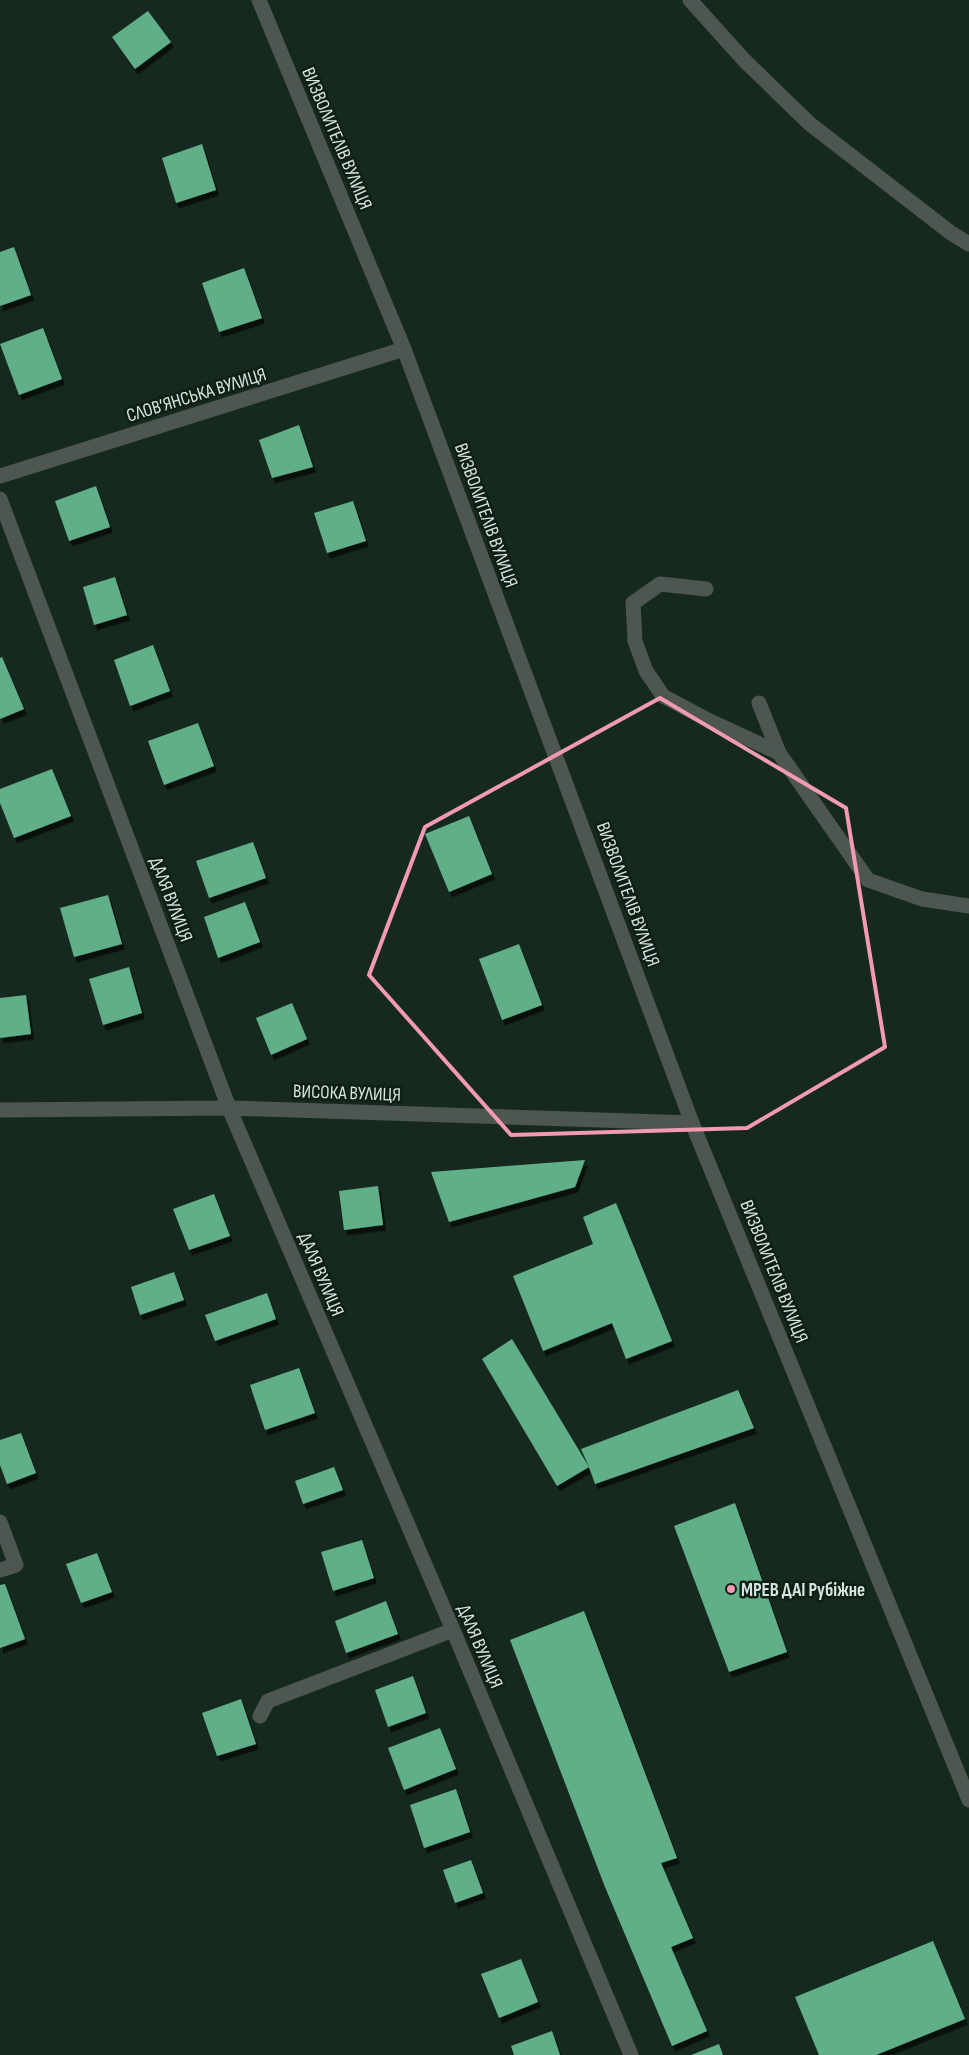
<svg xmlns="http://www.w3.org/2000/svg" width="969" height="2055" viewBox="0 0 969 2055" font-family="'Sofia Sans Condensed',sans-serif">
<defs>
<filter id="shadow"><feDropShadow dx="3" dy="5.5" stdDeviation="0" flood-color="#0009"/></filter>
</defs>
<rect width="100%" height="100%" fill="#16291f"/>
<g fill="#61af89" filter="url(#shadow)">
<polygon points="148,11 171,42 135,69 112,37"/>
<polygon points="202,144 216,190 176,203 162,158"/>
<polygon points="14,247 31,295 0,306 0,252"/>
<polygon points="244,268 262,318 219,332 202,283"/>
<polygon points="43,328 62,379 19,395 0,344"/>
<polygon points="299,425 313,467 272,478 259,440"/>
<polygon points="96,486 110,527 69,541 55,501"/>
<polygon points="353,501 366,541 327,553 314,513"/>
<polygon points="115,577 127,615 94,625 83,587"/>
<polygon points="153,645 170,691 130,706 114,660"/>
<polygon points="2,657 24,709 0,719 0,658"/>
<polygon points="198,723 214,766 164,785 148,741"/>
<polygon points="52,769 71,816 14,838 0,803 0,789"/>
<polygon points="469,816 492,874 449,892 425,834"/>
<polygon points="253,842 266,878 209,898 196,861"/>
<polygon points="108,895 122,944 74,957 60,908"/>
<polygon points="245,902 260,942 218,958 204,917"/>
<polygon points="519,944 542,1005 502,1020 479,959"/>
<polygon points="129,967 142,1013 103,1025 89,979"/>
<polygon points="26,995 31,1034 0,1038 0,998"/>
<polygon points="292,1003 307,1039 271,1055 256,1018"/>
<polygon points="585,1160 575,1187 449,1222 431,1172"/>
<polygon points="378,1186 383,1225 344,1230 339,1191"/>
<polygon points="214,1194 230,1236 189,1250 173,1209"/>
<polygon points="616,1203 672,1341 626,1359 612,1323 543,1351 513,1276 593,1244 583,1217"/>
<polygon points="174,1272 184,1300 140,1315 131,1287"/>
<polygon points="267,1293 276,1319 215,1341 205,1315"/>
<polygon points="512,1339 589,1467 581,1449 738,1390 754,1428 595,1484 589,1467 557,1486 482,1359"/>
<polygon points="299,1368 315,1413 265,1430 250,1385"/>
<polygon points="21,1433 36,1473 7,1484 0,1465 0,1440"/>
<polygon points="334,1467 343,1490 303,1504 295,1481"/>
<polygon points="735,1503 787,1652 729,1672 674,1526"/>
<polygon points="362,1540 374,1578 333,1591 321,1552"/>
<polygon points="97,1553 112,1592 81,1603 66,1564"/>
<polygon points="5,1584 25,1639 0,1648 0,1585"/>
<polygon points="386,1601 398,1634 346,1653 335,1621"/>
<polygon points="584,1611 677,1858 661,1863 693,1938 671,1947 707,2031 672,2046 605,1887 510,1640"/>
<polygon points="413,1676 426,1713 388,1727 375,1690"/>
<polygon points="241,1699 256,1744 217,1756 202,1713"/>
<polygon points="440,1728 456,1769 404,1790 388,1748"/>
<polygon points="456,1789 470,1832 424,1848 410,1805"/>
<polygon points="471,1860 483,1893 455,1903 443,1870"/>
<polygon points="933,1941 965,2019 876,2055 819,2055 795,1997"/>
<polygon points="521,1959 538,2002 499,2018 481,1974"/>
<polygon points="552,2031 560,2055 514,2055 511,2046"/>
<polygon points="719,2044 723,2055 691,2055"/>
</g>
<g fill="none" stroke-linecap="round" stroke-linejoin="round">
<g stroke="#4d5651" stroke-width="15">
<polyline points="690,0 744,60 810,124 951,233 969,244"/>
<polyline points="0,499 229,1108 453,1630 631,2055"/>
<polyline points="706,589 660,584 633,603 635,641 646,671 663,696 708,720 779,753 868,880 922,899 969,906"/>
<polyline points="759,703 779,753"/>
<polyline points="0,1522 16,1565 0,1570"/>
<polyline points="260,1716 268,1701 453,1630"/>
</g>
<g stroke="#4d5651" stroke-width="15">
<polyline points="0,476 404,349"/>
<polyline points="0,1110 229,1108 692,1123"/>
</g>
<polyline stroke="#4d5651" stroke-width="15" points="259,0 404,349 692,1123 969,1800"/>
</g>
<path fill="none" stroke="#f29ab0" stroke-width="4" stroke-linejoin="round" d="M660,698L846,808L885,1047L747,1128L511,1135L369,975L425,827Z"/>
<circle fill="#f29ab0" stroke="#0d1f16" stroke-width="2" cx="731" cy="1589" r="5"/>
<g text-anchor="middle" stroke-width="5" stroke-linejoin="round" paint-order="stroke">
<g font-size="19" fill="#d8e4dd" stroke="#0d1f16">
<text transform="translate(338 138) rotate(67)" y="7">ВИЗВОЛИТЕЛІВ ВУЛИЦЯ</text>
<text transform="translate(196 394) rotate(-17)" y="7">СЛОВ’ЯНСЬКА ВУЛИЦЯ</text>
<text transform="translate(487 515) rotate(70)" y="7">ВИЗВОЛИТЕЛІВ ВУЛИЦЯ</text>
<text transform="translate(629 894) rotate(70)" y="7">ВИЗВОЛИТЕЛІВ ВУЛИЦЯ</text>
<text transform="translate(172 899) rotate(69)" y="7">ДАЛЯ ВУЛИЦЯ</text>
<text transform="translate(347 1092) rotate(2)" y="7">ВИСОКА ВУЛИЦЯ</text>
<text transform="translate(775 1271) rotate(68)" y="7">ВИЗВОЛИТЕЛІВ ВУЛИЦЯ</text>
<text transform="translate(322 1274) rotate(67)" y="7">ДАЛЯ ВУЛИЦЯ</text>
<text transform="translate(481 1646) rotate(67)" y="7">ДАЛЯ ВУЛИЦЯ</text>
</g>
<g font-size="19" font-weight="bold" fill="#d8e4dd" stroke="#0d1f16" text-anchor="start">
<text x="741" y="1596">МРЕВ ДАІ Рубіжне</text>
</g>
</g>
</svg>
